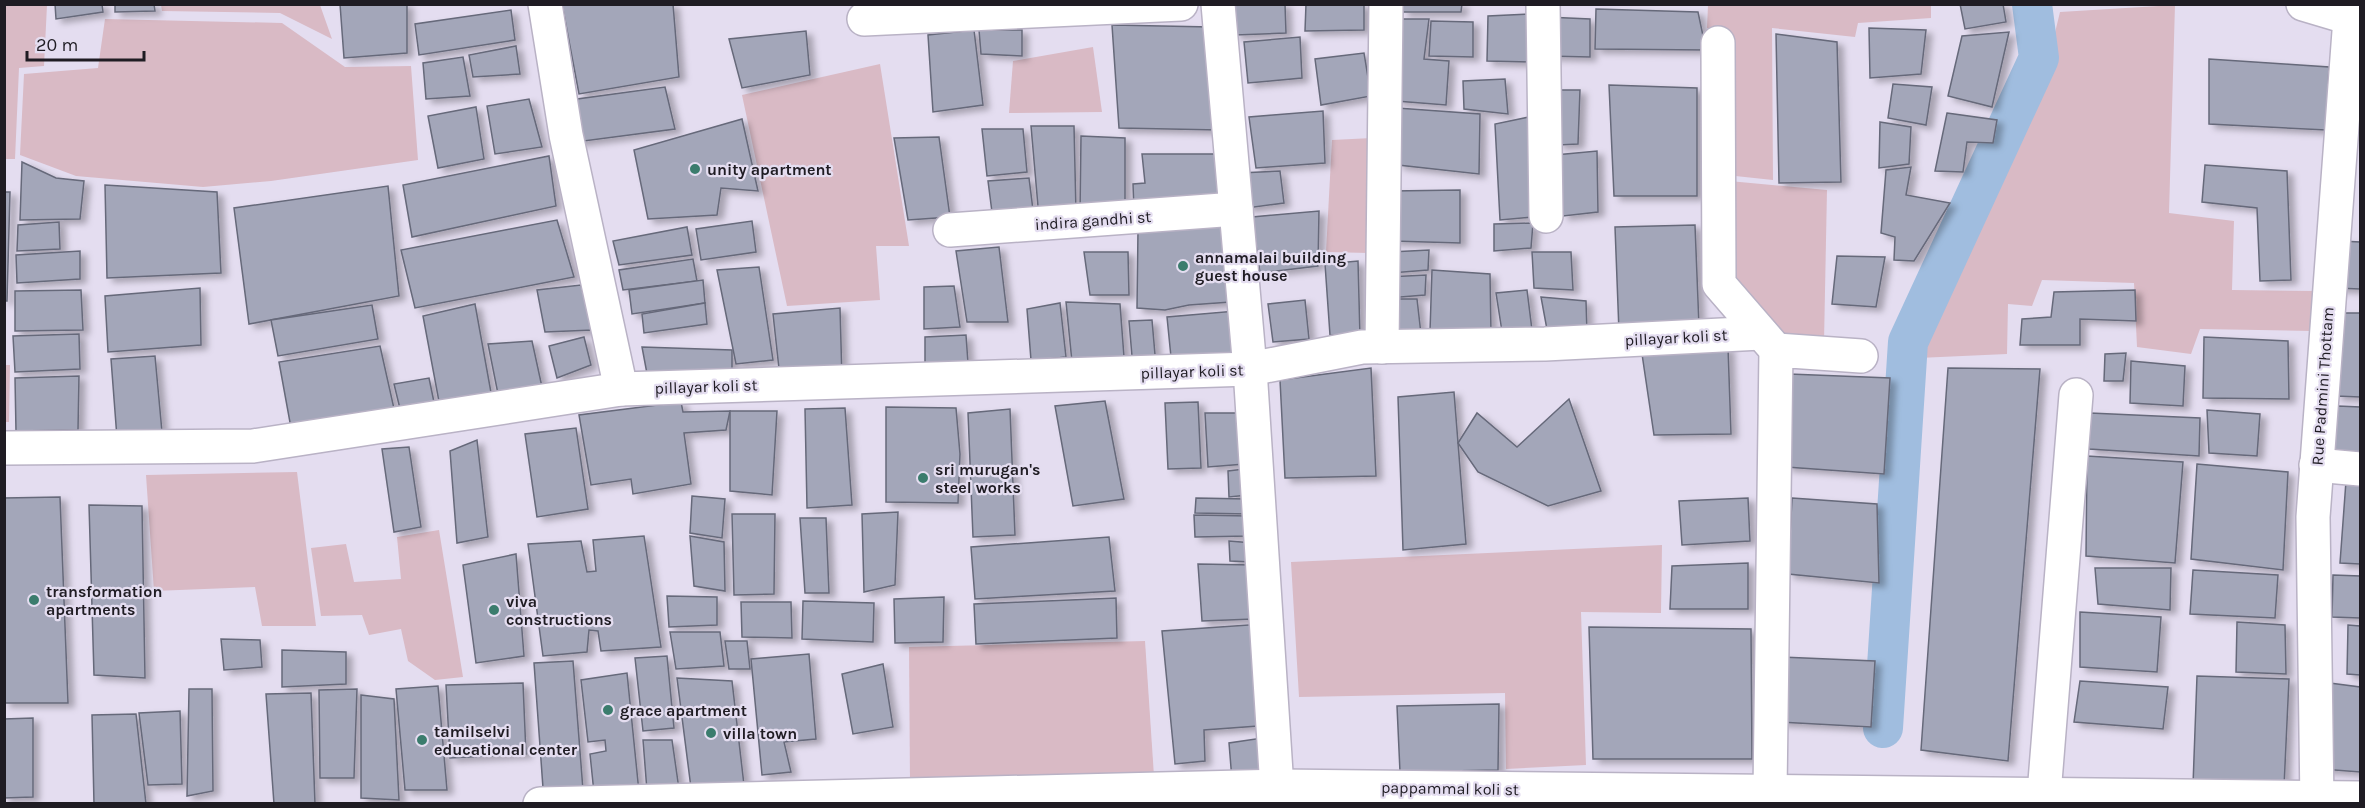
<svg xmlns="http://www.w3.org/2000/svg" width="2365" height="808" viewBox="0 0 2365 808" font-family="Karla,sans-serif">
<defs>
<filter id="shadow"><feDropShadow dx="6" dy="4" stdDeviation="3" flood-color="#0004"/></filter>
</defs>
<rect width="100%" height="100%" fill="#e4ddf0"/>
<g fill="#d9bac5">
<polygon points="5,4 47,5 44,66 19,68 15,159 5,159"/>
<polygon points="161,5 320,5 332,39 280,13 162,11"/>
<polygon points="1708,5 1931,5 1931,18 1858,23 1855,37 1772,28 1773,180 1726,175 1725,33 1707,28"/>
<polygon points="2175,5 2169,213 2234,221 2232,290 2316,291 2311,331 2200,329 2191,354 2137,347 2134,283 2042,280 2032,306 2008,304 2007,354 1918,358 2044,78 2060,12"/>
<polygon points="105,19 282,23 345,67 411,66 418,160 271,181 203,187 76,176 20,155 24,74 98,68"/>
<polygon points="1093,47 1102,112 1009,113 1013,61"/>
<polygon points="880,64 909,246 876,246 880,300 787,306 742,95"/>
<polygon points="1372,138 1369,253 1326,252 1332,140"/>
<polygon points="1729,181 1827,190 1824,342 1780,342 1729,281"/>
<polygon points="4,365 10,365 9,422 5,422"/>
<polygon points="297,472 316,626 262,626 255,587 154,591 146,475"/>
<polygon points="439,530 463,677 435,680 408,661 401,629 369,635 362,615 321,616 311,548 346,544 354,582 401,579 397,537"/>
<polygon points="1662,545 1661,613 1581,612 1586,765 1506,769 1505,693 1299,697 1291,562"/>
<polygon points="1145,641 1154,776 910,785 909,647"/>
</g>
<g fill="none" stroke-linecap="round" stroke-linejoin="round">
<polyline stroke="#a0bddf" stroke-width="40" points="1883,728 1908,342 2039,58 2032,4"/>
</g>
<g fill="#a3a6b9" stroke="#66697a" stroke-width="1.5" filter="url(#shadow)">
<polygon points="55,4 102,4 103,12 56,19"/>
<polygon points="115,4 154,4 155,11 115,12"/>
<polygon points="340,4 407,4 407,53 344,58"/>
<polygon points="562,4 673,4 679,77 579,94"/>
<polygon points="1235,4 1285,4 1286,33 1235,35"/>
<polygon points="1306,4 1364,4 1364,30 1305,31"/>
<polygon points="1402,4 1462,4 1461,12 1403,12"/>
<polygon points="1960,4 2003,4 2006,22 1965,29"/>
<polygon points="1596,9 1698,12 1706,50 1595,49"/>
<polygon points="511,10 515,40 419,55 415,24"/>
<polygon points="1530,14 1532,62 1487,61 1488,16"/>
<polygon points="1546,17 1590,19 1590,57 1546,56"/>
<polygon points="1398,19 1429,19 1424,59 1449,61 1446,105 1396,101"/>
<polygon points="1431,21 1473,22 1473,57 1429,56"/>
<polygon points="1112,25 1211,27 1219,130 1119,128"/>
<polygon points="1869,28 1926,30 1921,74 1870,78"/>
<polygon points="974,30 983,105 933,112 928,35"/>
<polygon points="979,30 1022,30 1022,56 981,54"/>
<polygon points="806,31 810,75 742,88 729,39"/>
<polygon points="2009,32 1992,107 1948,96 1962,36"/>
<polygon points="1776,34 1837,42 1841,182 1779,183"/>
<polygon points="1300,37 1302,78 1248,83 1244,42"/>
<polygon points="516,46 520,74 473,77 469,55"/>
<polygon points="1364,53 1371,96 1321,105 1315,59"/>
<polygon points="463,57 470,96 426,99 423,63"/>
<polygon points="2209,59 2329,67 2326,130 2209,124"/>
<polygon points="1505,79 1508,114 1464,109 1463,81"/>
<polygon points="1893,84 1932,87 1926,125 1888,118"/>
<polygon points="1609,85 1697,88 1697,196 1614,196"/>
<polygon points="665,87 675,129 576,142 570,100"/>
<polygon points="1557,90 1580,90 1578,144 1558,145"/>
<polygon points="529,99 542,147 495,154 487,106"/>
<polygon points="476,107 484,159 438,168 428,116"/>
<polygon points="1397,108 1480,114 1479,174 1398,165"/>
<polygon points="1323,111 1325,163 1256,168 1249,117"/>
<polygon points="1947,113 1997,120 1993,143 1967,142 1963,172 1935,171"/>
<polygon points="1529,117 1533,217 1500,220 1495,124"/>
<polygon points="742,119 758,191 721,188 717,215 648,219 634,150"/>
<polygon points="1880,122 1911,127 1909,164 1879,168"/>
<polygon points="1031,126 1074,126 1076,212 1039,218"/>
<polygon points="982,129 1023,129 1027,172 987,176"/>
<polygon points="1081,136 1125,138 1125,209 1080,213"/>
<polygon points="939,137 950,217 908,220 894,138"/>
<polygon points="1597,151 1598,212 1563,216 1555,155"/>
<polygon points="1142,154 1222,154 1227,203 1134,211 1133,184 1145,183"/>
<polygon points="549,156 556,206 412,237 403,185"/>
<polygon points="22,162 56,178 84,181 80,219 20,220"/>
<polygon points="2205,165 2287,171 2291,280 2260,281 2257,208 2202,202"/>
<polygon points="1911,167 1906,195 1950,203 1914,261 1894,260 1895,237 1881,233 1886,170"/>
<polygon points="1280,171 1284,203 1247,208 1240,173"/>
<polygon points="1029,178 1034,218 993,220 988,181"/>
<polygon points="105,185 217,192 221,273 107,278"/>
<polygon points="388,186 399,296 249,324 234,208"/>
<polygon points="1460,190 1460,243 1392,241 1392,191"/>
<polygon points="4,192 10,192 7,301 4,301"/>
<polygon points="1319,211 1318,266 1260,273 1252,217"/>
<polygon points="557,220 574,277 415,308 401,250"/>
<polygon points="752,221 756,252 701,260 696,229"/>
<polygon points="59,222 60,249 17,251 18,225"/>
<polygon points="1533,223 1531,248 1494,251 1494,224"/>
<polygon points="1227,225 1231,302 1189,305 1165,310 1137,308 1138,230"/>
<polygon points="1695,225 1699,326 1619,332 1615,227"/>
<polygon points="687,227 692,255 619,265 613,241"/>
<polygon points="2340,241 2360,242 2360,289 2335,288"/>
<polygon points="999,247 1008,322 967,322 956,251"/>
<polygon points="1429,250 1428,270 1391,273 1390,252"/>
<polygon points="80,251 80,279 17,283 16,255"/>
<polygon points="1084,252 1128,252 1129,295 1090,295"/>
<polygon points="1532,252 1571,252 1573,290 1534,288"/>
<polygon points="1837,256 1885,257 1876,307 1832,304"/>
<polygon points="693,259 697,281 623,290 619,270"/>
<polygon points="1358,261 1360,337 1330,335 1325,264"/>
<polygon points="759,267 773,360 736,364 717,270"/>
<polygon points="1432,270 1490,274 1491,333 1430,331"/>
<polygon points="1426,275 1425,295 1388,298 1387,277"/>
<polygon points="703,280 705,303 632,314 629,290"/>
<polygon points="581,285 593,330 545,332 537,290"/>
<polygon points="954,286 960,327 924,329 924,287"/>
<polygon points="200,288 201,345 108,352 105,296"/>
<polygon points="81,290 83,330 15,331 15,291"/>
<polygon points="1527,290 1533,338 1503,338 1496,293"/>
<polygon points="2135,290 2136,321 2080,319 2080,345 2020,345 2022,319 2051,317 2054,292"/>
<polygon points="1541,297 1586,301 1587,333 1548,335"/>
<polygon points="1386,299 1417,299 1421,334 1388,336"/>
<polygon points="1305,300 1309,339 1273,342 1268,304"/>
<polygon points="1066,302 1120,304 1125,370 1073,372"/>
<polygon points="705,303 707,324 644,333 642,314"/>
<polygon points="1060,303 1066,357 1049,359 1050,373 1032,373 1027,309"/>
<polygon points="475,304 492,398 440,407 423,316"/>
<polygon points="372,305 378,339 278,356 271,320"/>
<polygon points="840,308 842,379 780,378 773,314"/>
<polygon points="1236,311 1239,365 1172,367 1167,317"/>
<polygon points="2340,313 2360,313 2360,397 2336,396"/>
<polygon points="1152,320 1156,366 1133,368 1129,321"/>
<polygon points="79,334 80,369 15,372 13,336"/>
<polygon points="966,335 969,377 925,376 925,337"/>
<polygon points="584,337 591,365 557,378 549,346"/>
<polygon points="2204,337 2288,341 2289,399 2203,398"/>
<polygon points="532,341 542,387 498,394 488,344"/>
<polygon points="380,346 395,413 291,428 279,362"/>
<polygon points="642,347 732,350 732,380 648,379"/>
<polygon points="1728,347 1731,434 1654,435 1642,354"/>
<polygon points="2126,353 2123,381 2104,381 2105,354"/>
<polygon points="155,356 162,432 117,438 111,359"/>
<polygon points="2131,361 2185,366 2183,406 2130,403"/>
<polygon points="1371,368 1376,476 1285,478 1280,380"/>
<polygon points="1948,368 2040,369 2008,761 1921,750"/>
<polygon points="1789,374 1890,378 1884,474 1786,467"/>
<polygon points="79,376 78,430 16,431 15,378"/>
<polygon points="429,378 435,407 401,413 394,384"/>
<polygon points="1454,392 1466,544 1403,550 1398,397"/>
<polygon points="1569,399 1601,491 1548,506 1478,472 1458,443 1477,413 1517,447"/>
<polygon points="1105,401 1124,499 1073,506 1055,406"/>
<polygon points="681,402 683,412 730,411 726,430 684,433 691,484 633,494 631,479 591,485 579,415"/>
<polygon points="1198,402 1201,468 1168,469 1165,403"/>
<polygon points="2338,406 2360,407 2360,465 2333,463"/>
<polygon points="886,407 956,408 960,454 958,503 886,502"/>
<polygon points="845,408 852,505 807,508 805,409"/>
<polygon points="1010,409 1015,535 973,537 968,413"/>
<polygon points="2207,410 2260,414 2257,456 2209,453"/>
<polygon points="730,411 777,411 772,495 730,491"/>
<polygon points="1205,413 1242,413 1245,464 1208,467"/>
<polygon points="2090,413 2200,418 2199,456 2089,449"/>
<polygon points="576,428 588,509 537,517 525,434"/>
<polygon points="477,440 488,537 457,543 450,451"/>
<polygon points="409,447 421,527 394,532 382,449"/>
<polygon points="2087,456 2183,462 2175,563 2086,556"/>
<polygon points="2197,464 2288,472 2283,570 2191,559"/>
<polygon points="1244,469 1248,495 1229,497 1228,471"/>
<polygon points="2346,481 2360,481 2360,564 2340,563"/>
<polygon points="692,496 725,499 722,538 690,533"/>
<polygon points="60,497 68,703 4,703 4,498"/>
<polygon points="1196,498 1247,499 1249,514 1195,513"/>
<polygon points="1748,498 1750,541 1682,545 1679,501"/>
<polygon points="1792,498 1877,504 1879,583 1788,574"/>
<polygon points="89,505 142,506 145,678 94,675"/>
<polygon points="898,512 895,585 864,592 862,514"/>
<polygon points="732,514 775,514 774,594 734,595"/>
<polygon points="1194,515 1249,516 1249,536 1195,537"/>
<polygon points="800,518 826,518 829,593 805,593"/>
<polygon points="644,536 661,647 601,651 598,631 589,630 587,652 543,656 528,544 581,541 587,572 596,571 593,540"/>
<polygon points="690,536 724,542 725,591 694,586"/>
<polygon points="1109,537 1115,591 975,599 971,547"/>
<polygon points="1229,541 1253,543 1252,562 1230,561"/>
<polygon points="516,554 524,656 476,663 463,565"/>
<polygon points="1748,563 1748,609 1670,609 1672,566"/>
<polygon points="1198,564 1254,565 1254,619 1202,621"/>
<polygon points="2095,568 2171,568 2170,610 2098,604"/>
<polygon points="2193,570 2278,575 2275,618 2190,614"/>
<polygon points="2333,575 2360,576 2360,618 2332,617"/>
<polygon points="667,596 717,597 717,625 669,627"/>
<polygon points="944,597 943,642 895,643 894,599"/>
<polygon points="1116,598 1117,638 976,644 974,604"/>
<polygon points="803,601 874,603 873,642 802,639"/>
<polygon points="741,602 791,602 792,638 742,637"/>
<polygon points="2080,612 2161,617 2157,672 2080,667"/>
<polygon points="2237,622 2285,625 2286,674 2236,672"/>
<polygon points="1263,624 1272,725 1204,730 1205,761 1175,764 1162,631"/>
<polygon points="2348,625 2360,626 2360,675 2347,674"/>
<polygon points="1589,627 1751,629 1752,759 1593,759"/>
<polygon points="670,632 720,632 724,666 676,669"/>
<polygon points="221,639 260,640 262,667 224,670"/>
<polygon points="725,641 747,641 750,669 729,669"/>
<polygon points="282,650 346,652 346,684 282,687"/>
<polygon points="809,654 816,739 784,742 791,772 762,775 751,659"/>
<polygon points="667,656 674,728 643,731 635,658"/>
<polygon points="1781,657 1875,661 1871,727 1779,722"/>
<polygon points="573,661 583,790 543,788 534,663"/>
<polygon points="883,664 893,727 853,734 842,674"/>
<polygon points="627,673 639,792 594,793 590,754 606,751 605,740 588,742 581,680"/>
<polygon points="2197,676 2289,679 2284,787 2193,785"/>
<polygon points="677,678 732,681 744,785 691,788"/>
<polygon points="2080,681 2168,687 2163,729 2074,722"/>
<polygon points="2322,682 2360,687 2360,772 2322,769"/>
<polygon points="523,683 526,754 450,758 446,685"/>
<polygon points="438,686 447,790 405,790 396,689"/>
<polygon points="189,689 212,689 213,791 187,796"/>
<polygon points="357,689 354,778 320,778 319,690"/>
<polygon points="311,693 315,804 274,804 266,694"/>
<polygon points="361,695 394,699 399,800 361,798"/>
<polygon points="1499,704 1498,770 1400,772 1397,706"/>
<polygon points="180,711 182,784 148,785 139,713"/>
<polygon points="136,714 146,804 94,804 92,715"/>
<polygon points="33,718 33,797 4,798 4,719"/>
<polygon points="1269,737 1270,780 1232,780 1229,743"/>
<polygon points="643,740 672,740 679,789 647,791"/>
</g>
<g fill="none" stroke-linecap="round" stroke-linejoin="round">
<g stroke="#b9b2c5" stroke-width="36">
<g id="minor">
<polyline points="545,4 566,135 621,389"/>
<polyline points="1543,4 1546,216"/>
<polyline points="2303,4 2350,18 2313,517 2317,804"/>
<polyline points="864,19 1181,4"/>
<polyline points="1718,43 1719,284 1771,344"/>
<polyline points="950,230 1236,209"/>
<polyline points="1382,347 1386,4"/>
<polyline points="4,448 253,446 621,389 1250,369 1362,347 1545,344 1761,333"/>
<polyline points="2316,465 2360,469"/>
<polyline points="1770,791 1776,350 1861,356"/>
<polyline points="2044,794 2076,395"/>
<polyline points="540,804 1278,786 2360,798"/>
</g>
</g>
<g stroke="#b9b2c5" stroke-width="36">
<polyline id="tertiary" points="1218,4 1250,369 1278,804"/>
</g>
<use href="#minor" stroke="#fff" stroke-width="33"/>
<use href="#tertiary" stroke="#fff" stroke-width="33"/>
</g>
<g fill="#3b7c6d" stroke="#e4ddf0" stroke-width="2">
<circle cx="695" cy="169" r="6"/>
<circle cx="1183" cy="266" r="6"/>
<circle cx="923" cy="478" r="6"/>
<circle cx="34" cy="600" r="6"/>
<circle cx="494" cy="610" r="6"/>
<circle cx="608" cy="710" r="6"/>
<circle cx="711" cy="733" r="6"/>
<circle cx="422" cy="740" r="6"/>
</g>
<g text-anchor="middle" stroke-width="4.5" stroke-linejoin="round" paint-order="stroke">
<g font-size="16" font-weight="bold" fill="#1f1c23" stroke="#e4ddf0" text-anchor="start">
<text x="707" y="175">unity apartment</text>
<text x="1195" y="263">annamalai building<tspan x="1195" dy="18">guest house</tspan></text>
<text x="935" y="475">sri murugan's<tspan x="935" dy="18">steel works</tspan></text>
<text x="46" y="597">transformation<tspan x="46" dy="18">apartments</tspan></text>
<text x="506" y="607">viva<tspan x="506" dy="18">constructions</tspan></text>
<text x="620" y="716">grace apartment</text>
<text x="434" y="737">tamilselvi<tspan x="434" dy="18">educational center</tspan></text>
<text x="723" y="739">villa town</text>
</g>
<g font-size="16" fill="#1f1c23" stroke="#e4ddf0">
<text transform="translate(1093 220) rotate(-4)" y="6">indira gandhi st</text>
<text transform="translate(1676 337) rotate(-3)" y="6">pillayar koli st</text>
<text transform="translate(1192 371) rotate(-2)" y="6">pillayar koli st</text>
<text transform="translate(706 386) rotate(-2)" y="6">pillayar koli st</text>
<text transform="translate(2322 386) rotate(-86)" y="6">Rue Padmini Thottam</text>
<text transform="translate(1450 788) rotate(1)" y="6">pappammal koli st</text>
</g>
</g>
<rect width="2365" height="808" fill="none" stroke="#1f1c23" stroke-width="12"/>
<path d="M27 51v9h117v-9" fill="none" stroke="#1f1c23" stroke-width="3"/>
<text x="36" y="51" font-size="18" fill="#1f1c23" stroke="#e4ddf0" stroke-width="4.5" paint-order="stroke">20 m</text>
</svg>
